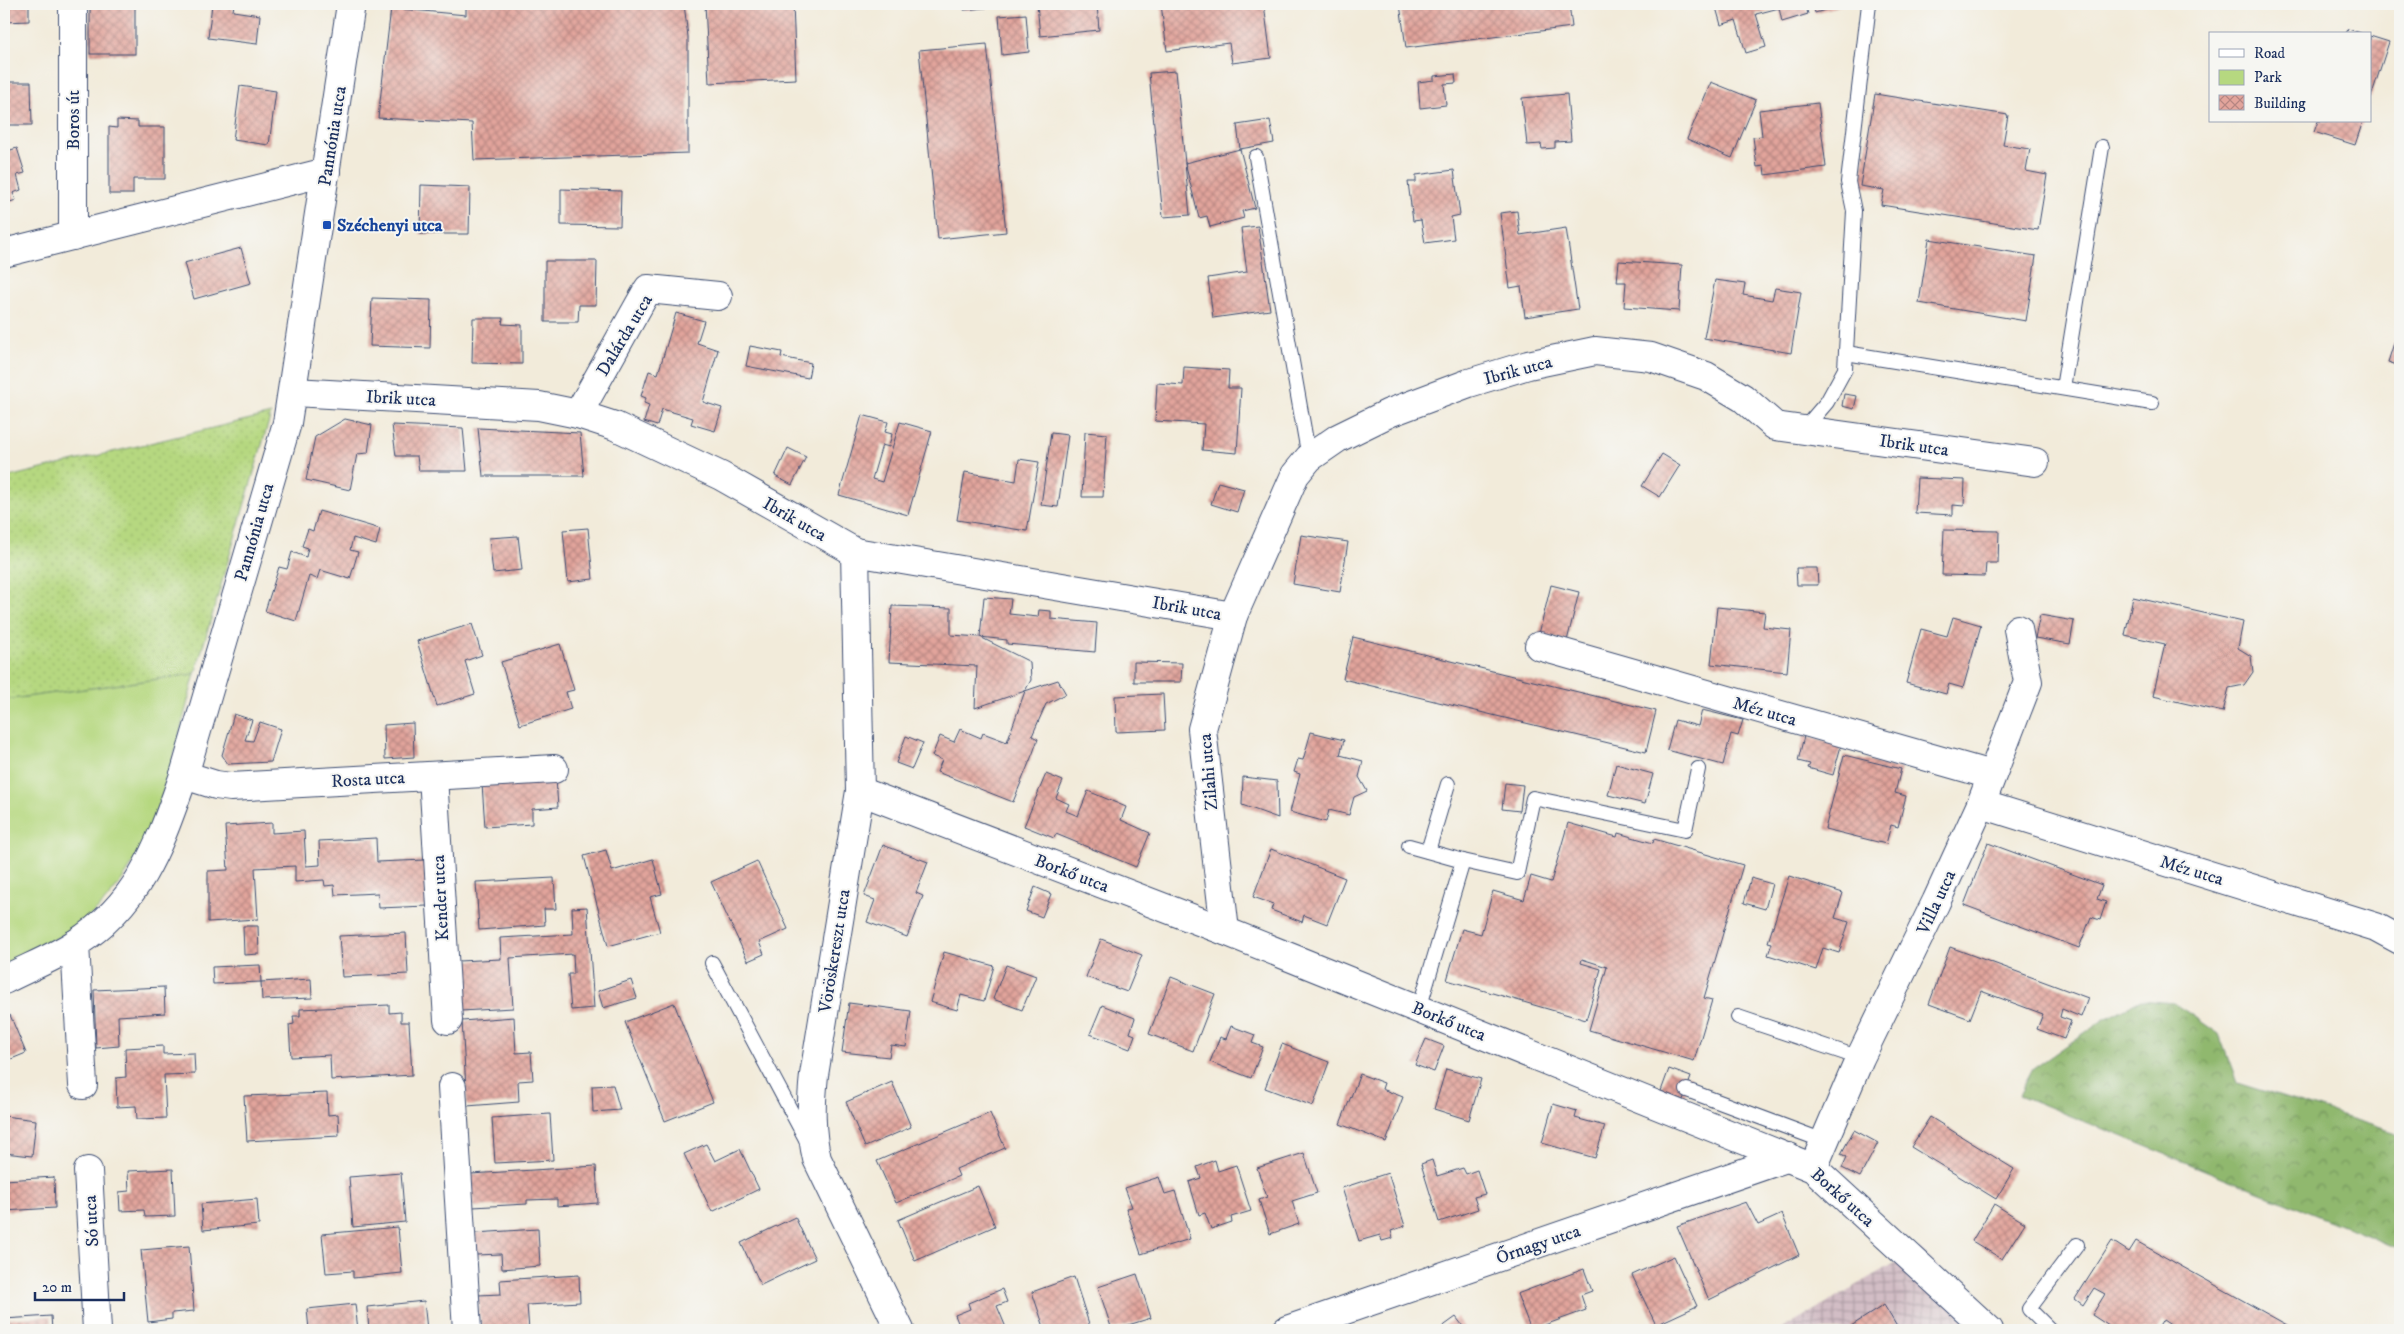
<svg xmlns="http://www.w3.org/2000/svg" width="2404" height="1334" viewBox="0 0 2404 1334" font-family="'IM FELL DW Pica',serif">
<defs>
<pattern id="industrial-grid" width="8" height="8" patternUnits="userSpaceOnUse" patternTransform="scale(1.25)"><rect width="8" height="8" fill="#d2bdc5"/><path d="M0 4h8M4 0v8" fill="none" stroke="#aa9aa3"/></pattern>
<pattern id="grass-dots" width="8" height="8" patternUnits="userSpaceOnUse" patternTransform="scale(1.25)"><rect width="8" height="8" fill="#b6d880"/><path d="M2 2h.1M6 6h.1" fill="none" stroke="#9cba71" stroke-width="1.8" stroke-linecap="round"/></pattern>
<pattern id="forest-crowns" width="20" height="18" patternUnits="userSpaceOnUse" patternTransform="scale(1.25)"><rect width="20" height="18" fill="#90b86e"/><path d="M2 6a3 3 0 1 1 6 0M12 15a3 3 0 1 1 6 0" fill="none" stroke="#75965e"/></pattern>
<pattern id="building-cross-hatch" width="8" height="8" patternUnits="userSpaceOnUse" patternTransform="scale(1.25)"><rect width="8" height="8" fill="#e2a49b"/><path d="M0 0l8 8M0 8l8-8" fill="none" stroke="#b68682"/></pattern>
</defs>
<rect width="100%" height="100%" fill="#f6f6f2"/>
<filter id="ink" filterUnits="userSpaceOnUse"><feTurbulence type="fractalNoise" baseFrequency=".02" numOctaves="2"/><feDisplacementMap in="SourceGraphic" scale="10" xChannelSelector="R" yChannelSelector="G"/><feConvolveMatrix kernelMatrix="1 2 1 2 8 2 1 2 1" color-interpolation-filters="sRGB"/></filter>
<filter id="wash" filterUnits="userSpaceOnUse"><feTurbulence type="fractalNoise" baseFrequency=".0096" numOctaves="4" result="noise"/><feDisplacementMap in="SourceGraphic" scale="20" xChannelSelector="R" yChannelSelector="G"/><feGaussianBlur stdDeviation="1.12" result="paint"/><feColorMatrix in="noise" values="0 0 0 0 0 0 0 0 0 0 0 0 0 0 0 0 0 1.4 0 .05"/><feComposite in="paint" operator="in"/></filter>
<g filter="url(#wash)">
<rect width="100%" height="100%" fill="#f2ebda"/>
<polygon fill="url(#industrial-grid)" points="1919,1249 2006,1330 1780,1330"/>
<polygon fill="url(#grass-dots)" stroke="#68846f" points="271,414 195,674 4,700 4,478"/>
<polygon fill="url(#forest-crowns)" stroke="#567466" points="2141,1000 2174,1003 2219,1034 2237,1083 2400,1134 2400,1249 2019,1095 2033,1069 2103,1020"/>
<path fill="#b6d880" stroke="#68846f" d="M195,674C172,757 158,856 90,916C66,937 32,949 4,964V700Z"/>
<g id="blocks">
<g fill="url(#building-cross-hatch)">
<polygon points="4,4 29,4 29,21 4,22"/>
<rect x="90" y="4" width="45" height="50"/>
<polygon points="212,4 234,4 233,11 260,15 257,44 208,38"/>
<polygon points="466,4 684,4 688,37 688,153 474,160 472,123 378,118 391,8 466,15"/>
<polygon points="705,4 793,4 796,79 709,83"/>
<polygon points="963,4 993,4 994,7 964,10"/>
<polygon points="1037,4 1097,4 1099,30 1040,36"/>
<polygon points="1161,4 1264,4 1271,58 1232,63 1229,43 1167,51"/>
<polygon points="1400,4 1569,4 1572,27 1406,48"/>
<polygon points="1715,4 1805,4 1808,14 1782,22 1779,8 1756,14 1766,47 1746,53 1736,20 1721,25"/>
<polygon points="1813,4 1845,4 1815,13"/>
<polygon points="1026,14 1029,52 1002,55 999,16"/>
<polygon points="2348,29 2361,33 2361,34 2346,34"/>
<polygon points="2370,36 2389,42 2371,97 2370,97"/>
<polygon points="987,44 1006,232 938,239 919,50"/>
<polygon points="1176,71 1190,215 1163,217 1149,73"/>
<polygon points="1455,74 1456,83 1444,84 1446,105 1420,108 1418,82 1434,80 1434,76"/>
<polygon points="4,82 31,82 32,125 4,125"/>
<polygon points="1711,82 1756,100 1732,158 1687,139"/>
<polygon points="240,86 276,91 269,145 233,140"/>
<polygon points="1567,94 1571,141 1555,142 1555,148 1542,149 1541,144 1527,145 1522,98"/>
<polygon points="1875,94 2008,115 2003,145 2030,149 2026,171 2047,175 2038,230 1881,205 1884,190 1860,186"/>
<polygon points="1818,103 1826,167 1765,175 1764,166 1757,167 1753,137 1762,136 1759,110"/>
<polygon points="117,120 138,121 138,127 165,127 165,179 133,179 133,194 109,194 109,127 117,128"/>
<polygon points="1270,120 1274,143 1240,149 1237,125"/>
<polygon points="2318,121 2363,121 2355,145 2314,132"/>
<polygon points="17,148 25,173 17,175 21,190 13,193 16,200 4,204 4,152"/>
<polygon points="1240,149 1255,208 1242,211 1244,218 1210,227 1207,216 1199,218 1185,163"/>
<polygon points="1454,170 1460,215 1451,217 1454,239 1425,243 1421,220 1413,221 1408,182 1416,182 1416,175"/>
<polygon points="421,185 470,187 469,234 420,234"/>
<polygon points="561,189 621,191 620,226 561,225"/>
<polygon points="1517,211 1520,235 1566,228 1578,309 1525,317 1521,286 1510,288 1500,213"/>
<polygon points="1258,226 1270,310 1213,318 1208,278 1247,272 1241,228"/>
<polygon points="1929,239 2036,256 2026,321 1919,303"/>
<polygon points="241,248 251,283 194,299 184,263"/>
<polygon points="545,261 597,261 596,305 579,305 578,322 545,322"/>
<polygon points="1619,261 1682,265 1679,311 1624,307 1626,282 1617,282"/>
<polygon points="1715,280 1745,284 1743,295 1772,300 1775,288 1801,292 1791,353 1704,338"/>
<polygon points="372,298 431,300 430,348 370,346"/>
<polygon points="676,313 704,321 697,343 718,350 703,402 722,408 715,431 691,424 693,418 662,409 657,426 644,422 649,405 644,403 646,398 641,396 649,371 658,374"/>
<polygon points="473,318 503,318 502,324 522,325 522,364 472,363"/>
<polygon points="2400,324 2400,366 2388,362"/>
<polygon points="750,346 782,352 781,357 811,363 808,378 746,366"/>
<polygon points="1184,367 1229,370 1228,388 1241,388 1237,453 1202,450 1204,424 1155,421 1157,383 1183,385"/>
<polygon points="1844,394 1857,396 1854,409 1842,406"/>
<polygon points="862,415 888,422 885,432 892,434 889,447 882,445 872,479 882,482 900,422 932,431 908,515 839,495"/>
<polygon points="345,419 372,425 368,453 357,454 350,490 306,480 315,437"/>
<polygon points="392,425 463,428 467,471 419,471 417,456 396,456"/>
<polygon points="478,428 580,433 584,476 483,476"/>
<polygon points="1085,432 1107,434 1103,497 1082,497"/>
<polygon points="1051,433 1068,435 1058,507 1041,505"/>
<polygon points="788,448 806,457 792,485 775,476"/>
<polygon points="1662,454 1680,465 1660,497 1642,486"/>
<polygon points="1019,459 1039,462 1027,531 957,520 965,472 1016,481"/>
<polygon points="1917,478 1965,480 1964,506 1953,505 1953,515 1915,513"/>
<polygon points="1218,482 1244,489 1237,512 1211,504"/>
<polygon points="319,511 380,529 376,545 353,538 350,550 358,552 350,579 320,570 317,579 309,576 296,621 265,611 279,567 287,569 292,552 306,557 308,548 302,546 308,529 313,531"/>
<polygon points="588,528 593,579 568,582 563,530"/>
<polygon points="1944,530 1999,531 1998,563 1986,563 1985,576 1942,575"/>
<polygon points="1301,535 1348,542 1340,592 1293,584"/>
<polygon points="518,536 522,570 493,573 489,538"/>
<polygon points="1796,568 1817,568 1818,585 1797,585"/>
<polygon points="1551,585 1579,592 1567,641 1539,634"/>
<polygon points="984,597 1011,599 1009,614 1038,617 1039,610 1051,611 1051,619 1097,623 1095,652 1007,644 1007,640 980,637"/>
<polygon points="2133,597 2243,622 2238,648 2251,656 2253,672 2244,685 2229,688 2223,712 2153,696 2165,644 2125,635"/>
<polygon points="892,606 951,608 951,635 980,637 1030,662 1031,680 1025,691 975,708 977,666 889,662"/>
<polygon points="1717,607 1765,612 1763,627 1791,630 1787,672 1711,664"/>
<polygon points="2040,615 2074,621 2070,644 2035,638"/>
<polygon points="1953,617 1981,625 1963,688 1949,684 1946,694 1906,683 1921,629 1947,636"/>
<polygon points="472,624 482,655 465,661 475,694 437,706 417,641"/>
<polygon points="1353,637 1656,711 1646,752 1343,679"/>
<polygon points="560,644 574,690 566,692 571,709 520,725 501,662"/>
<polygon points="1134,662 1182,663 1181,682 1134,682"/>
<polygon points="1058,680 1066,694 1046,704 1032,736 1038,739 1033,753 1013,802 937,772 942,760 932,756 940,736 954,742 960,729 981,738 983,733 1007,742 1025,691"/>
<polygon points="1163,694 1165,730 1116,732 1115,696"/>
<polygon points="1702,710 1743,720 1738,736 1731,734 1723,765 1667,750 1675,720 1698,726"/>
<polygon points="234,714 252,720 245,740 253,741 260,722 281,729 271,762 228,764 222,755"/>
<polygon points="413,723 414,757 385,759 384,725"/>
<polygon points="1311,732 1344,740 1340,755 1363,761 1359,777 1367,791 1354,797 1349,815 1329,810 1326,822 1290,812 1300,774 1294,772 1298,759 1303,760"/>
<polygon points="906,736 923,743 912,769 896,763"/>
<polygon points="1804,736 1841,746 1833,775 1808,768 1810,764 1798,761"/>
<polygon points="1844,755 1901,769 1895,793 1906,796 1898,827 1891,825 1886,844 1825,829"/>
<polygon points="1616,764 1653,774 1645,804 1608,795"/>
<polygon points="1046,774 1063,781 1056,798 1069,804 1066,811 1078,816 1088,791 1126,807 1121,820 1150,833 1136,867 1056,834 1054,838 1024,826"/>
<polygon points="1243,777 1277,781 1278,818 1242,805"/>
<polygon points="556,779 558,807 532,809 532,824 485,827 482,784"/>
<polygon points="1505,783 1523,785 1520,811 1502,809"/>
<polygon points="272,823 272,833 304,831 306,866 320,865 319,841 376,838 377,862 425,860 427,906 379,908 378,893 335,895 334,885 325,886 324,880 295,882 295,866 255,868 258,919 208,922 208,871 228,870 225,826"/>
<polygon points="1568,823 1617,837 1618,833 1653,843 1654,839 1743,865 1704,998 1712,1000 1694,1061 1589,1030 1607,967 1582,959 1581,963 1601,969 1586,1020 1447,980 1462,929 1481,934 1493,891 1524,900 1531,876 1551,882"/>
<polygon points="1988,843 2102,885 2097,899 2106,902 2100,920 2091,917 2079,948 1964,905"/>
<polygon points="883,845 928,862 916,893 923,896 907,937 867,922 875,900 864,896"/>
<polygon points="1271,849 1345,878 1327,924 1304,915 1302,922 1271,910 1273,904 1253,897"/>
<polygon points="606,850 612,871 653,859 662,894 650,897 660,932 608,946 584,856"/>
<polygon points="757,861 788,929 759,942 764,954 748,961 711,882"/>
<polygon points="1789,876 1843,893 1835,918 1849,922 1839,953 1823,948 1816,970 1768,955 1772,943 1768,942"/>
<polygon points="554,878 556,909 544,909 545,925 479,930 476,882"/>
<polygon points="1751,878 1772,884 1765,909 1744,903"/>
<polygon points="1035,887 1051,894 1042,917 1026,911"/>
<polygon points="587,907 594,1008 571,1010 568,974 574,974 573,954 510,958 513,1008 461,1011 458,961 501,959 500,938 573,934 572,908"/>
<polygon points="243,926 258,926 259,954 244,955"/>
<polygon points="406,933 408,974 342,977 339,936"/>
<polygon points="1101,939 1142,955 1127,992 1086,977"/>
<polygon points="1950,947 2088,998 2081,1017 2062,1009 2060,1017 2071,1021 2064,1039 2037,1029 2043,1014 1981,991 1970,1019 1929,1004"/>
<polygon points="944,952 994,966 984,1001 961,995 957,1010 930,1002"/>
<polygon points="260,965 261,982 213,984 212,967"/>
<polygon points="1006,965 1036,976 1022,1010 993,999"/>
<polygon points="1171,977 1215,994 1193,1051 1149,1034"/>
<polygon points="311,979 312,998 262,1000 261,982"/>
<polygon points="631,980 637,998 603,1008 598,991"/>
<polygon points="164,987 165,1013 118,1016 119,1046 96,1048 94,990"/>
<polygon points="674,1003 713,1102 665,1121 625,1022"/>
<polygon points="849,1003 911,1011 906,1047 891,1045 889,1057 842,1052"/>
<polygon points="389,1005 389,1013 401,1012 401,1022 409,1022 412,1075 331,1080 330,1055 291,1057 289,1025 294,1024 293,1016 300,1016 300,1009"/>
<polygon points="1102,1005 1135,1018 1130,1033 1135,1035 1130,1049 1090,1034"/>
<polygon points="10,1015 26,1053 4,1062 4,1017"/>
<polygon points="514,1017 516,1053 531,1052 533,1080 518,1081 519,1102 467,1106 462,1021"/>
<polygon points="1231,1026 1255,1035 1252,1043 1263,1047 1251,1078 1210,1062 1220,1037 1226,1039"/>
<polygon points="1426,1039 1444,1046 1434,1072 1415,1065"/>
<polygon points="1282,1044 1329,1062 1313,1106 1265,1088"/>
<polygon points="163,1046 163,1054 194,1053 195,1074 164,1075 166,1118 137,1119 136,1106 117,1107 116,1078 126,1077 125,1048"/>
<polygon points="1446,1069 1481,1079 1469,1120 1434,1109"/>
<polygon points="1669,1069 1691,1077 1683,1100 1661,1091"/>
<polygon points="1360,1074 1384,1083 1382,1089 1403,1097 1386,1142 1340,1124"/>
<polygon points="892,1082 911,1127 865,1147 846,1102"/>
<polygon points="613,1085 620,1110 593,1112 592,1086"/>
<polygon points="327,1093 328,1115 338,1114 339,1136 247,1141 244,1096"/>
<polygon points="1553,1104 1577,1111 1575,1118 1605,1126 1595,1158 1542,1143"/>
<polygon points="990,1113 1005,1148 956,1169 959,1176 896,1203 877,1161"/>
<polygon points="550,1114 553,1160 495,1163 492,1118"/>
<polygon points="4,1116 36,1120 32,1156 4,1153"/>
<polygon points="1930,1117 2014,1169 1996,1199 1911,1147"/>
<polygon points="1854,1130 1878,1143 1860,1177 1842,1168 1847,1157 1841,1154"/>
<polygon points="706,1144 715,1161 740,1149 759,1189 712,1212 684,1154"/>
<polygon points="1304,1153 1317,1193 1292,1201 1299,1224 1270,1234 1259,1200 1267,1197 1257,1168"/>
<polygon points="1215,1160 1218,1171 1236,1165 1251,1211 1231,1217 1232,1222 1211,1229 1205,1213 1199,1215 1189,1182 1201,1178 1197,1167"/>
<polygon points="1432,1160 1437,1176 1463,1168 1466,1174 1477,1170 1485,1194 1474,1197 1478,1209 1439,1222 1421,1164"/>
<polygon points="596,1166 598,1203 557,1206 557,1199 527,1200 527,1204 473,1207 471,1174"/>
<polygon points="173,1169 175,1216 145,1217 144,1210 120,1211 119,1192 129,1191 128,1171"/>
<polygon points="401,1173 405,1222 353,1227 349,1177"/>
<polygon points="1388,1173 1405,1226 1391,1231 1393,1238 1382,1241 1380,1235 1359,1241 1342,1188"/>
<polygon points="54,1177 55,1208 4,1211 4,1180"/>
<polygon points="1159,1177 1165,1194 1175,1191 1190,1239 1141,1254 1126,1208 1132,1207 1125,1188"/>
<polygon points="978,1186 995,1226 915,1261 898,1220"/>
<polygon points="257,1199 259,1225 203,1230 201,1204"/>
<polygon points="1746,1202 1758,1225 1782,1214 1799,1255 1709,1300 1677,1226"/>
<polygon points="1994,1204 2025,1223 2002,1259 1972,1241"/>
<polygon points="795,1217 815,1259 761,1285 741,1243"/>
<polygon points="398,1227 402,1273 353,1278 353,1271 326,1273 322,1234"/>
<polygon points="538,1229 540,1266 502,1269 501,1254 476,1255 475,1233"/>
<polygon points="2112,1241 2129,1252 2136,1241 2296,1330 2178,1330 2163,1320 2157,1330 2115,1330 2092,1315 2105,1294 2094,1288 2083,1305 2075,1299"/>
<polygon points="189,1246 194,1311 172,1313 172,1319 148,1322 141,1250"/>
<polygon points="1674,1256 1697,1306 1656,1325 1632,1275"/>
<polygon points="1584,1269 1592,1291 1581,1295 1586,1310 1531,1330 1517,1294"/>
<polygon points="1137,1274 1151,1318 1112,1330 1098,1287"/>
<polygon points="579,1275 580,1302 527,1305 529,1330 481,1330 478,1295 501,1294 500,1280"/>
<polygon points="1074,1277 1091,1330 1045,1330 1032,1292"/>
<polygon points="1002,1289 1007,1302 997,1306 1007,1330 961,1330 955,1315 970,1309 968,1303"/>
<polygon points="424,1301 427,1330 369,1330 367,1307"/>
<polygon points="355,1304 358,1330 309,1330 307,1309"/>
<polygon points="1884,1305 1899,1330 1853,1330 1851,1326"/>
<polygon points="51,1316 52,1330 4,1330 4,1319"/>
<polygon points="1456,1317 1466,1330 1438,1330"/>
</g>
</g>
</g>
<g filter="url(#ink)">
<use href="#blocks" fill-opacity="0" stroke="#3b4b71" stroke-width="1"/>
<g fill="none" stroke-linecap="round" stroke-linejoin="round">
<g stroke="#3b4b71" stroke-width="16">
<g id="lane">
<polyline points="1256,157 1309,458"/>
<polyline points="1846,353 2152,403"/>
<polyline points="2063,388 2102,147"/>
<polyline points="1803,430 1827,402 1845,369 1854,211 1848,182 1869,4"/>
<polyline points="1409,846 1463,861 1419,1009"/>
<polyline points="1428,851 1448,784"/>
<polyline points="1463,861 1517,873 1533,798 1685,830 1698,769"/>
<polyline points="712,963 807,1141"/>
<polyline points="1738,1017 1860,1058"/>
<polyline points="1687,1090 1824,1141"/>
<polyline points="2050,1330 2029,1309 2077,1245"/>
</g>
</g>
<g stroke="#3b4b71" stroke-width="30">
<g id="street">
<polyline points="73,4 73,236"/>
<polyline points="4,253 326,172"/>
<polyline points="294,392 539,406 578,414 615,426 721,476 855,552 1233,616"/>
<polyline points="578,414 648,289 718,296"/>
<path d="M855,552L860,791L814,1075C811,1104 810,1130 817,1159L900,1330"/>
<polyline points="1539,646 1991,775"/>
<polyline points="184,775 216,785 231,787 554,769"/>
<polyline points="433,776 448,1020"/>
<polyline points="860,791 1225,931 1813,1168 1989,1330"/>
<polyline points="1981,804 2376,927 2400,940"/>
<polyline points="1225,931 1202,729 1233,616 1295,475 1309,458 1338,438 1389,413 1469,383 1528,365 1595,351 1651,357 1706,376 1743,398 1775,426 2035,462"/>
<polyline points="75,944 83,1085"/>
<path d="M4,980C27,968 53,958 75,944C141,902 159,845 184,775L287,423L351,4"/>
<polyline points="452,1087 467,1330"/>
<polyline points="1813,1168 1860,1058 1936,902 1981,804 2028,682 2018,629"/>
<polyline points="88,1171 97,1330"/>
<polyline points="1287,1330 1789,1157"/>
</g>
</g>
<use href="#lane" stroke="#fff" stroke-width="14"/>
<use href="#street" stroke="#fff" stroke-width="28"/>
</g>
</g>
<rect fill="#1a4fb4" stroke="#f6f6f2" stroke-width="2" x="322" y="220" width="10" height="10" rx="2.5"/>
<g text-anchor="middle" stroke-width="4" stroke-linejoin="round" paint-order="stroke">
<g font-size="18" fill="#1b2f5e" stroke="#f6f6f2">
<text transform="translate(73 120) rotate(-90)" y="6">Boros út</text>
<text transform="translate(332 136) rotate(-81)" y="6">Pannónia utca</text>
<text transform="translate(624 335) rotate(-59)" y="6">Dalárda utca</text>
<text transform="translate(1518 370) rotate(-15)" y="6">Ibrik utca</text>
<text transform="translate(401 398) rotate(3)" y="6">Ibrik utca</text>
<text transform="translate(1914 445) rotate(8)" y="6">Ibrik utca</text>
<text transform="translate(795 519) rotate(30)" y="6">Ibrik utca</text>
<text transform="translate(254 532) rotate(-74)" y="6">Pannónia utca</text>
<text transform="translate(1187 608) rotate(10)" y="6">Ibrik utca</text>
<text transform="translate(1765 711) rotate(16)" y="6">Méz utca</text>
<text transform="translate(1208 772) rotate(-95)" y="6">Zilahi utca</text>
<text transform="translate(368 779) rotate(-3)" y="6">Rosta utca</text>
<text transform="translate(2192 870) rotate(17)" y="6">Méz utca</text>
<text transform="translate(1072 873) rotate(21)" y="6">Borkő utca</text>
<text transform="translate(440 898) rotate(-93)" y="6">Kender utca</text>
<text transform="translate(1936 902) rotate(-65)" y="6">Villa utca</text>
<text transform="translate(834 951) rotate(-81)" y="6">Vöröskereszt utca</text>
<text transform="translate(1449 1021) rotate(22)" y="6">Borkő utca</text>
<text transform="translate(1843 1197) rotate(42)" y="6">Borkő utca</text>
<text transform="translate(91 1221) rotate(-93)" y="6">Só utca</text>
<text transform="translate(1538 1244) rotate(-19)" y="6">Őrnagy utca</text>
</g>
<g font-size="18" font-weight="bold" fill="#164399" stroke="#f6f6f2" text-anchor="start">
<text x="337" y="231">Széchenyi utca</text>
</g>
</g>
<rect width="2404" height="1334" fill="none" stroke="#f6f6f2" stroke-width="20"/>
<rect x="2209" y="32" width="162" height="90" fill="#f6f6f2" stroke="#9ea6b7"/>
<rect x="2219" y="49" width="25" height="8" fill="#ffffff" stroke="#9ea6b7"/>
<text x="2254" y="58" font-size="15" fill="#1b2f5e">Road</text>
<rect x="2219" y="70" width="25" height="15" fill="#b6d880" stroke="#9ea6b7"/>
<text x="2254" y="82" font-size="15" fill="#1b2f5e">Park</text>
<rect x="2219" y="95" width="25" height="15" fill="url(#building-cross-hatch)" stroke="#9ea6b7"/>
<text x="2254" y="108" font-size="15" fill="#1b2f5e">Building</text>
<path d="M35 1292v8h89v-8" fill="none" stroke="#1b2f5e" stroke-width="2.5"/>
<text x="42" y="1292" font-size="15" fill="#1b2f5e" stroke="#f6f6f2" stroke-width="4" paint-order="stroke">20 m</text>
</svg>
